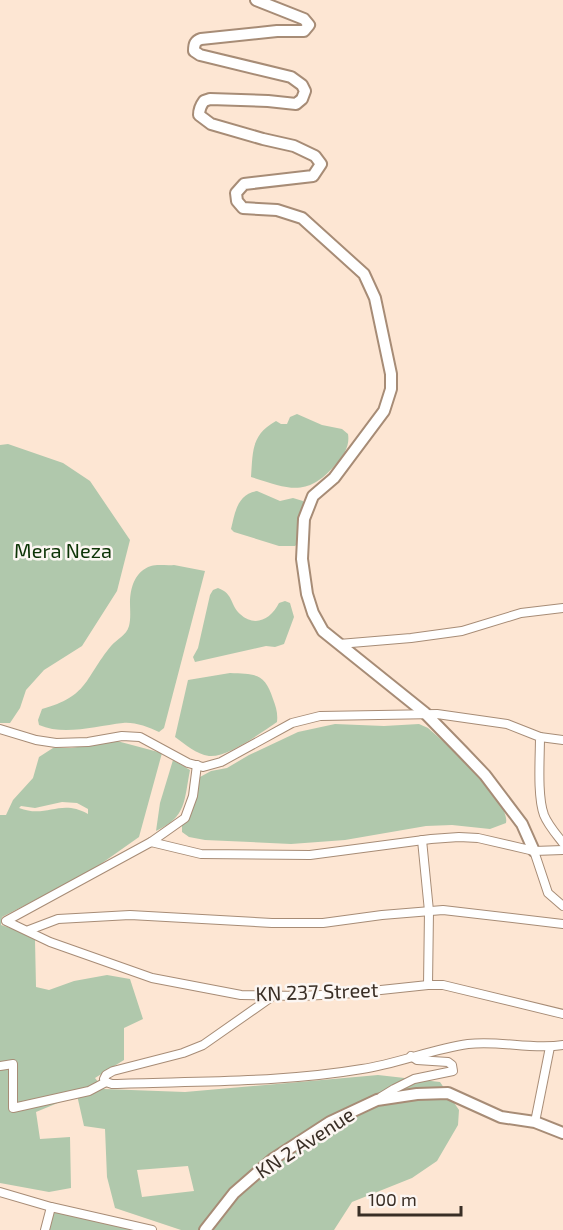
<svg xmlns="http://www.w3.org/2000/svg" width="563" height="1230" viewBox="0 0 563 1230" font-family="'Exo 2',sans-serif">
<rect width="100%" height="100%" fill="#fde6d3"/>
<g fill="#b0c8ac" fill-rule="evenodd">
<path d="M297,414L322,425L342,429L348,434C350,446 344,455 336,464C307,498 290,489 251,477C253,451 251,435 276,421L281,424H287L290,417Z"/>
<polygon points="8,444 63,463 90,481 130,540 117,591 82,646 44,670 26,690 20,708 10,723 0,723 0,445"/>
<path d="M257,491L280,501L293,498L303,501L305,505L301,540L295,546H279L234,532L231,529C235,513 237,494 257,491Z"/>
<path d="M174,565L205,571L164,728L159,732C148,727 135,722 123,723C96,726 64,736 39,725L38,720L42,709C89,696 84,679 111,646C118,638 126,636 129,626C131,619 130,610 130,603C130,588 135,571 151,566C158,564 167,566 174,565Z"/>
<path d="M218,588C234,594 230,605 240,614C255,628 271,619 279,603L285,601L290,603L294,617L284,644L275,647L266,646L195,662L193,657L198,648L210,595L213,590Z"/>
<path d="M230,673C255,674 265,673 273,699C276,707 278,713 277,722C262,732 227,758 209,756C196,754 186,745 175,737L188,680Z"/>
<path d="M335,724L384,726L419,724L428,728C445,743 511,800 506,823L490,829L452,825L426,826L345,840L291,844L205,840L189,837L182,832V825L196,794L200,777L211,771L227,768L249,755L298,732Z"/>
<path d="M117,741L162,753L139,837L88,873L2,917L1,925L20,931L35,940L36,987L49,990L74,981L107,975L130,979L143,1019L124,1028V1060L95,1078L104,1089L185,1092L378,1075L440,1082L459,1110L458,1125L437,1161L412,1178L352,1202L334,1230H181L115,1208L107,1177L105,1129L84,1126L77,1095L36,1112L40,1139L70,1137L71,1188L49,1192L0,1183V815H6L13,800L33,778L39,757L53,748H71ZM62,802L77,803L88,809V814C60,798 47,819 19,808L21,806L35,808ZM188,1166L194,1191L142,1197L137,1170Z"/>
<path d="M173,760L190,770C184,800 187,817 156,831L160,803Z"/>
<polygon points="52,1210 144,1230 48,1230"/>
</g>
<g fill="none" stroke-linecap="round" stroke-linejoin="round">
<g stroke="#a78c76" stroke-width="10">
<g id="street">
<polyline points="339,644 411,638 462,631 521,613 563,608"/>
<path d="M0,729L36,740L56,743L88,742L122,736L140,737L188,763L203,767L221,762L292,723L320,716L437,714L507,724L540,737C540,758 537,796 544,815C548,825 556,834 563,843"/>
<polyline points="540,737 563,740"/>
<polyline points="422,840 429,911 428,985"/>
<polyline points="151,842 185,818 193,796 197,765"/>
<polyline points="563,850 534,851 478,838 459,837 431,839 310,855 201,854 151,842 6,921 50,942 152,978 241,995 300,996 343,994 428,985 443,985 563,1014"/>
<polyline points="534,851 548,893 563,906"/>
<polyline points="29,930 58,919 130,915 272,923 323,923 382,915 443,910 563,924"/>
<path d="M273,996L203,1045L183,1053L113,1071L106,1075L104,1079L106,1082L112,1084C194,1081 280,1083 362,1069C397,1064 432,1049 468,1044C500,1040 531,1050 563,1045"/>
<polyline points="0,1066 13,1064 13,1108 89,1091 106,1082"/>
<polyline points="381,1097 394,1089 414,1079 453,1071 452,1065 448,1062 417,1060 411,1056"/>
<polyline points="535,1122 550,1047"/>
<polyline points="0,1192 51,1207 152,1230"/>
<polyline points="45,1230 51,1207"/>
</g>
</g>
<g stroke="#a78c76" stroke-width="14">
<g id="secondary">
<path d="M256,0L304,19L309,25L304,31H277L201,39C195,41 194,44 194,51L200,55L291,77L302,85L305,91L302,99L296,104L268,101L210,99L204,101C201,105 199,109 199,115L211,124L263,139L294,146L315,156L321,164L313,176L244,184L236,193L237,201L243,208L277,210L302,218L364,274L375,298L391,374V389L384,411L334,478L313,496L304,519L302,559L307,594L313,613L323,631L425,713L463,752L485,775L522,824L534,851"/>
<polyline points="205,1230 234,1193 273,1159 330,1122 377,1100 417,1094 448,1093 501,1117 535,1122 563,1133"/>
</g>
</g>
<use href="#street" stroke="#fff" stroke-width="8"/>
<use href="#secondary" stroke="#fff" stroke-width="10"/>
</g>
<g text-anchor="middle" stroke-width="5" stroke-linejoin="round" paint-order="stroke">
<g font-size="20" fill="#0d3406" stroke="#fcf6f2">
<text x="63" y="558">Mera Neza</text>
</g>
<g font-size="20" fill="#392e25" stroke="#fcf6f2">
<text transform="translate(317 992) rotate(-2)" y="7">KN 237 Street</text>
<text transform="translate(305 1143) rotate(-33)" y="7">KN 2 Avenue</text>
</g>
</g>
<path d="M359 1206v9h102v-9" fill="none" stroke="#392e25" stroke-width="3"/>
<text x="368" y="1206" font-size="18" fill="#392e25" stroke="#fcf6f2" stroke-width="4.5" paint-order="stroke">100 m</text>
</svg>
